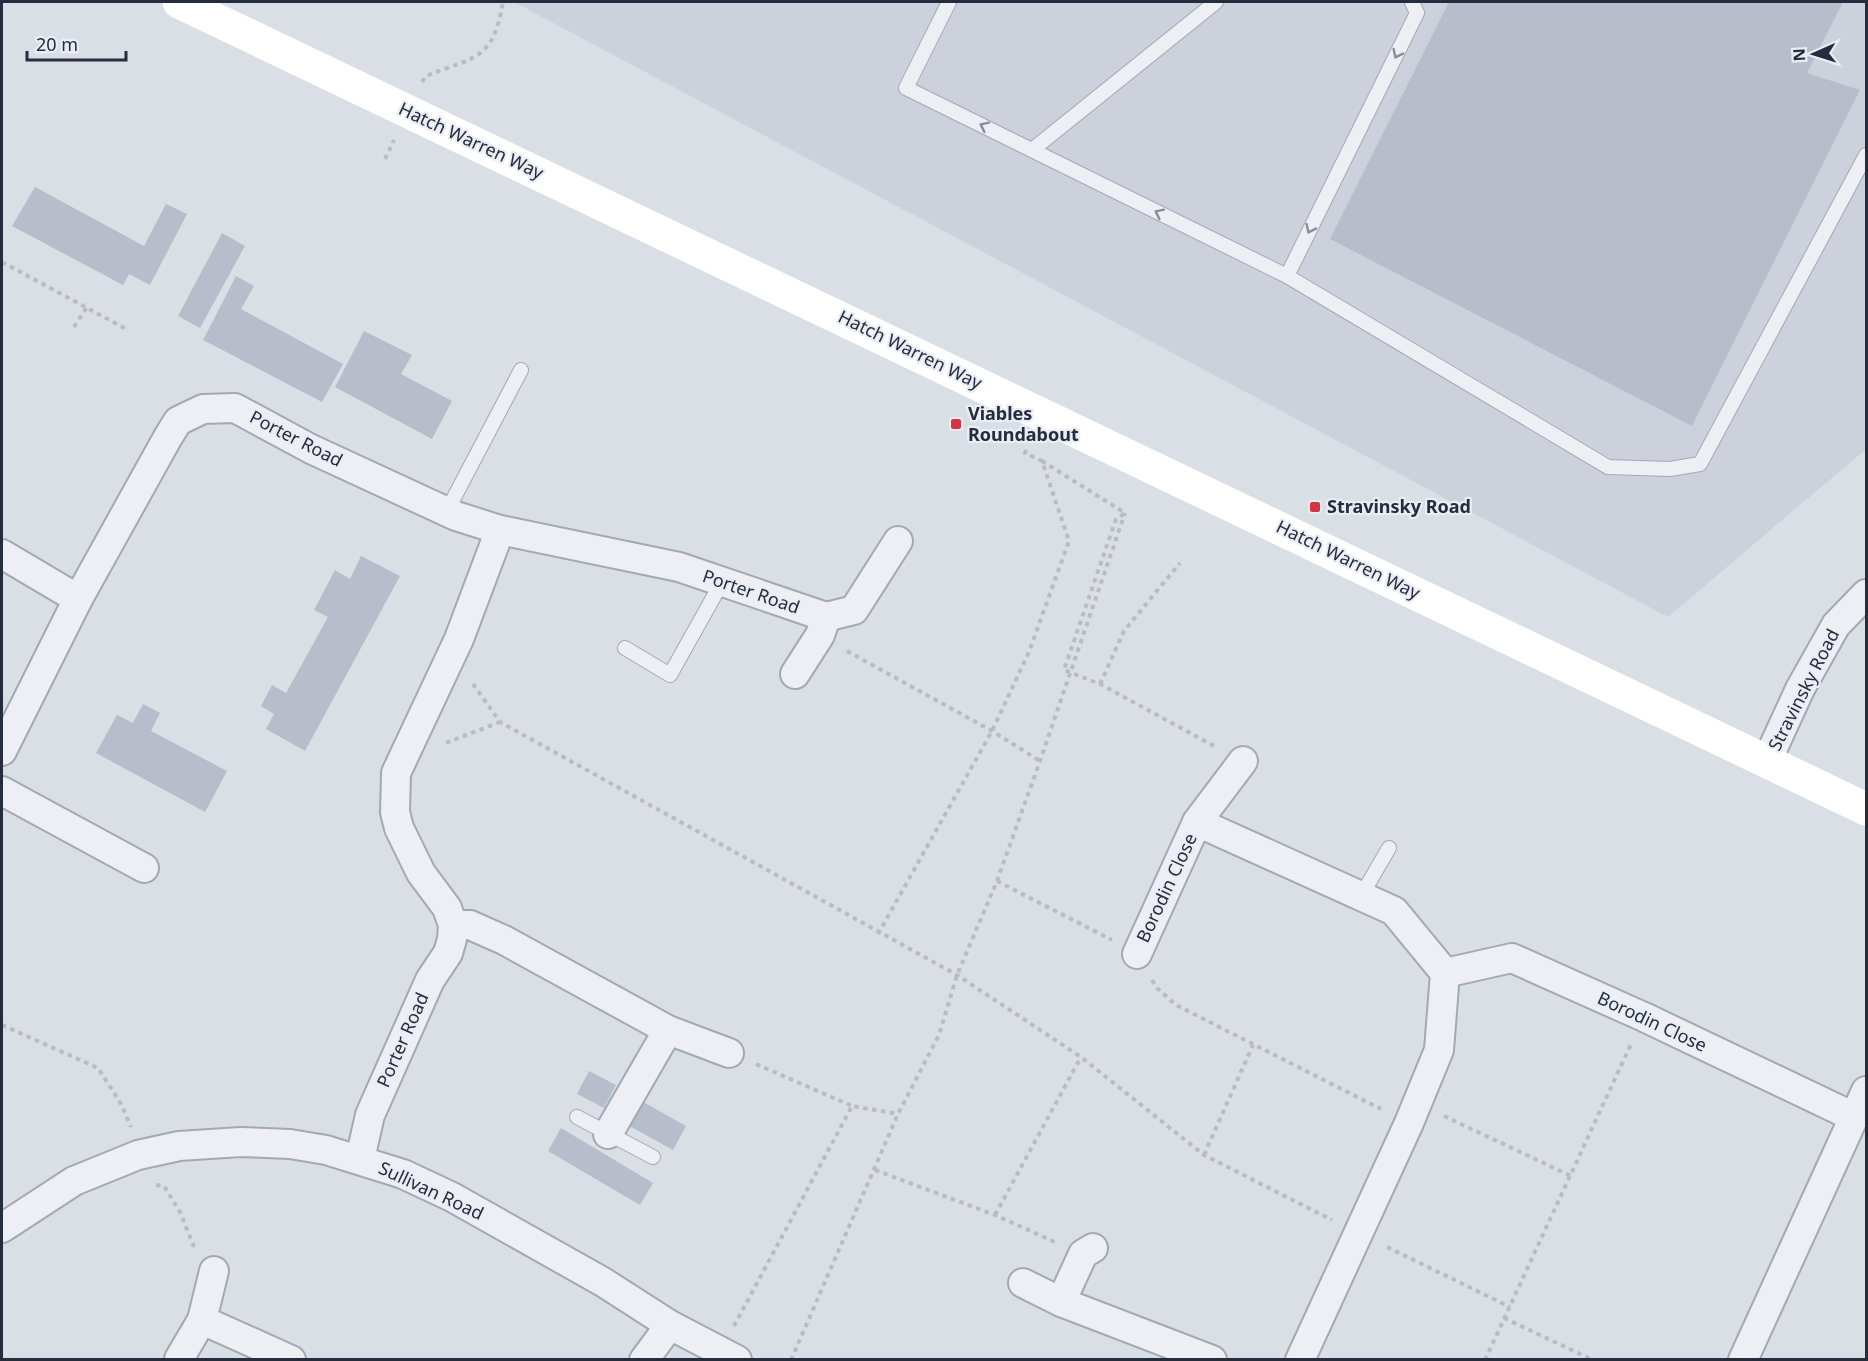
<svg xmlns="http://www.w3.org/2000/svg" width="1868" height="1361" viewBox="0 0 1868 1361" font-family="'Noto Sans',sans-serif">
<rect width="100%" height="100%" fill="#dadfe6"/>
<polygon fill="#ccd1dc" points="514,2 1866,2 1866,449 1668,617"/>
<g fill="#b7bdca">
<polygon points="1449,2 1843,2 1807,73 1860,90 1692,426 1330,239"/>
<polygon points="35,187 144,246 166,204 187,214 150,285 129,274 123,285 12,226"/>
<polygon points="222,233 245,246 200,328 178,316"/>
<polygon points="236,276 254,286 241,309 343,364 322,402 203,340"/>
<polygon points="364,331 412,355 401,374 452,401 432,439 335,387"/>
<polygon points="361,556 400,576 305,751 266,729 274,714 261,706 272,685 286,693 328,617 314,610 335,570 350,579"/>
<polygon points="143,704 160,713 151,731 227,771 205,812 96,753 117,715 133,723"/>
<polygon points="589,1071 616,1085 604,1108 577,1094"/>
<polygon points="638,1099 686,1126 673,1150 624,1123"/>
<polygon points="561,1128 653,1183 640,1205 548,1151"/>
</g>
<g fill="none" stroke-linecap="round" stroke-linejoin="round">
<g stroke="#a3a9b3" stroke-width="16">
<g id="lane">
<polyline points="949,2 906,88 1287,276 1417,13 1412,2"/>
<polyline points="1032,150 1216,2"/>
<polyline points="1287,276 1608,467 1670,469 1700,464 1866,155"/>
<polyline points="447,511 521,370"/>
<polyline points="625,648 670,675 722,582"/>
<polyline points="1361,896 1389,848"/>
<polyline points="577,1117 653,1157"/>
</g>
</g>
<g stroke="#a3a9b3" stroke-width="32">
<g id="street">
<polyline points="2,554 78,599"/>
<polyline points="826,617 854,610 898,541"/>
<polyline points="2,751 78,599 168,437 178,421 203,409 235,408 311,449 456,516 500,530 679,567 826,617 820,635 795,674"/>
<polyline points="1767,761 1800,689 1836,625 1866,594"/>
<polyline points="2,791 144,868"/>
<polyline points="1197,822 1243,761"/>
<polyline points="453,925 470,925 504,940 668,1030 729,1053"/>
<polyline points="1137,954 1197,822 1394,911 1445,973 1439,1050 1409,1123 1300,1360"/>
<polyline points="1445,973 1512,958 1644,1017 1854,1117 1743,1360"/>
<polyline points="1854,1117 1866,1091"/>
<polyline points="608,1134 668,1030"/>
<polyline points="360,1159 370,1115 430,980 448,953 452,939 453,925 447,908 421,873 399,828 395,812 396,773 459,639 500,530"/>
<polyline points="2,1228 74,1181 138,1155 179,1146 241,1142 290,1144 326,1150 403,1174 452,1197 603,1282 670,1325 737,1360"/>
<polyline points="214,1271 202,1320 291,1360"/>
<polyline points="1023,1283 1061,1302 1212,1360"/>
<polyline points="1061,1302 1083,1254 1093,1248"/>
<polyline points="179,1359 202,1320"/>
<polyline points="644,1360 670,1325"/>
</g>
</g>
<g stroke="#b9bcc5" stroke-width="4" stroke-dasharray="4.5 4.5" stroke-linecap="butt">
<path d="M422,82L426,76C477,56 493,60 503,2"/>
<polyline points="385,159 394,140"/>
<polyline points="2,262 128,330"/>
<polyline points="74,327 87,307"/>
<polyline points="1042,461 1125,513"/>
<polyline points="1124,514 1116,519 1064,670 1100,684 1216,747"/>
<polyline points="847,651 992,731 1040,761"/>
<polyline points="473,684 500,722 957,975 1081,1057 1204,1155 1332,1220"/>
<polyline points="1100,684 1124,631 1180,563"/>
<polyline points="446,743 500,722"/>
<polyline points="997,881 1112,940"/>
<polyline points="878,934 992,731 1029,652 1069,541 1042,461 1025,453 1028,446"/>
<polyline points="1152,980 1157,988 1176,1005 1381,1109"/>
<polyline points="2,1025 98,1068 120,1102 131,1127"/>
<polyline points="756,1064 852,1106"/>
<polyline points="1444,1116 1571,1176"/>
<polyline points="1204,1155 1253,1045"/>
<polyline points="875,1170 995,1215 1055,1242"/>
<polyline points="156,1185 164,1186 180,1212 194,1247"/>
<polyline points="995,1215 1081,1057"/>
<polyline points="1387,1247 1510,1307"/>
<polyline points="1504,1318 1593,1360"/>
<polyline points="734,1326 852,1106 898,1114"/>
<polyline points="791,1360 898,1114 939,1035 957,975 997,881 1040,761 1125,513"/>
<polyline points="1485,1360 1631,1044"/>
</g>
<use href="#lane" stroke="#edeff5" stroke-width="14"/>
<use href="#street" stroke="#edeff5" stroke-width="28"/>
<polyline stroke="#fff" stroke-width="33" points="179,2 1866,809"/>
</g>
<defs><path id="oneway-chevron" d="M-2-3.5L2.5 0L-2 3.5" fill="none" stroke-width="1.6" stroke-linecap="round" stroke-linejoin="round" transform="scale(1.5)"/></defs>
<g stroke="#888e99">
<use href="#oneway-chevron" transform="translate(1397 54) rotate(116)"/>
<use href="#oneway-chevron" transform="translate(984 126) rotate(-154)"/>
<use href="#oneway-chevron" transform="translate(1159 213) rotate(-154)"/>
<use href="#oneway-chevron" transform="translate(1310 229) rotate(116)"/>
</g>
<g fill="#d83344" stroke="#eaeef4" stroke-width="2">
<rect x="950" y="418" width="12" height="12" rx="3"/>
<rect x="1309" y="501" width="12" height="12" rx="3"/>
</g>
<g text-anchor="middle" stroke-width="4.5" stroke-linejoin="round" paint-order="stroke">
<g font-size="18" fill="#242c3d" stroke="#eaeef4">
<text transform="translate(471 141) rotate(25)" y="6">Hatch Warren Way</text>
<text transform="translate(910 350) rotate(26)" y="6">Hatch Warren Way</text>
<text transform="translate(296 439) rotate(27)" y="6">Porter Road</text>
<text transform="translate(1348 560) rotate(26)" y="6">Hatch Warren Way</text>
<text transform="translate(751 592) rotate(19)" y="6">Porter Road</text>
<text transform="translate(1804 690) rotate(-63)" y="6">Stravinsky Road</text>
<text transform="translate(1167 888) rotate(-65)" y="6">Borodin Close</text>
<text transform="translate(1652 1022) rotate(25)" y="6">Borodin Close</text>
<text transform="translate(403 1040) rotate(-66)" y="6">Porter Road</text>
<text transform="translate(431 1191) rotate(25)" y="6">Sullivan Road</text>
</g>
<g font-size="18" font-weight="bold" fill="#242c3d" stroke="#eaeef4" text-anchor="start">
<text x="968" y="420">Viables<tspan x="968" dy="21">Roundabout</tspan></text>
<text x="1327" y="513">Stravinsky Road</text>
</g>
</g>
<rect width="1868" height="1361" fill="none" stroke="#242c3d" stroke-width="6"/>
<g transform="translate(1814 54) rotate(267)" stroke="#eaeef4" stroke-width="4.5" paint-order="stroke">
<path d="M0-4.5L10 22L0 15L-10 22Z" fill="#242c3d"/>
<text y="-9" font-size="16" font-weight="bold" text-anchor="middle" fill="#242c3d">N</text>
</g>
<path d="M27 51v9h99v-9" fill="none" stroke="#242c3d" stroke-width="3"/>
<text x="36" y="51" font-size="18" fill="#242c3d" stroke="#eaeef4" stroke-width="4.5" paint-order="stroke">20 m</text>
</svg>
